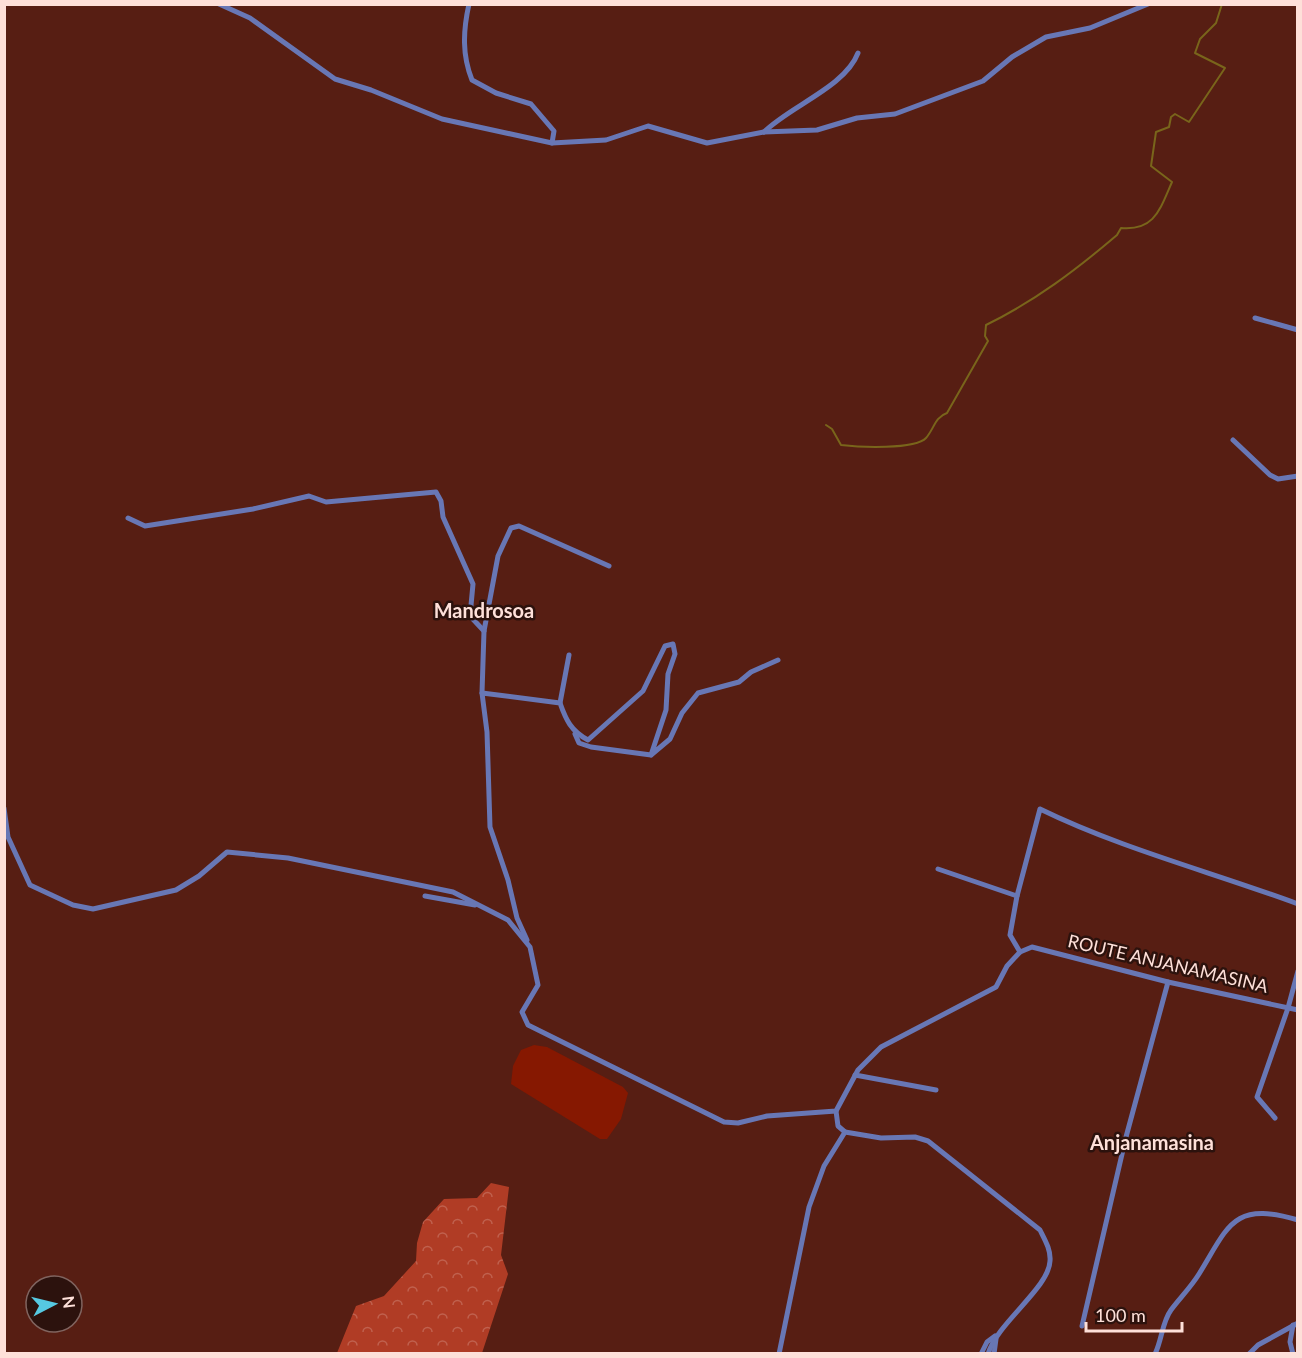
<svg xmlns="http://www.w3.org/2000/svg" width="1302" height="1358" viewBox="0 0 1302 1358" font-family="Lato,sans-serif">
<defs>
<pattern id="forest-crowns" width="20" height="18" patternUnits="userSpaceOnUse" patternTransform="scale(1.5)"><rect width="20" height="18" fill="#b03c25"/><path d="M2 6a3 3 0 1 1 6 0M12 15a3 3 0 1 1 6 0" fill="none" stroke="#c0614e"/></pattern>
</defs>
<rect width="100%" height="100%" fill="#571e13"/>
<polygon fill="url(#forest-crowns)" points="491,1183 509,1187 501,1255 508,1274 482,1353 337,1353 356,1306 384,1296 416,1261 417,1243 423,1222 444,1199 477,1198"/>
<polygon fill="#861801" points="534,1045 547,1047 623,1087 628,1093 621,1119 607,1139 600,1139 511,1084 513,1066 521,1050"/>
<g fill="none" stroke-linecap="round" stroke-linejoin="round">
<path stroke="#79651b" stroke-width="2" d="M826,425L832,429L841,445C858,447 915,450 926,438C934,429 935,417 947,413L988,341L985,336L986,325C1035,301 1076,270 1117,235L1121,228C1155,231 1160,209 1172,182L1151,166L1156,132L1169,127L1171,117L1175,114L1189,122L1225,68L1195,53L1200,39L1216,23L1222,4"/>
<g stroke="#6877b5" stroke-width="5">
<path d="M219,4L250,18L335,79L371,90L442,119L552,143L554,131L531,104L496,93L472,80C462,55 463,31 469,4"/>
<path d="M764,132C790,106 845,87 858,53"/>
<polyline points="552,143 606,140 648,126 707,143 764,132 817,130 857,118 895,114 983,81 1012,57 1046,37 1090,28 1148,4"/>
<polyline points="1255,318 1298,330"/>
<polyline points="1233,440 1270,475 1278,479 1298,476"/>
<polyline points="128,518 145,526 253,509 309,496 326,502 436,492 441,501 443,517 473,584 470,616 484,631"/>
<path d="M482,693L560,703C566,720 571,731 588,740L643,691L665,646L673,644L675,654L668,674L666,710L651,755L670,739L682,713L698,693L739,682L751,672L778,660"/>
<polyline points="560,703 569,655"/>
<polyline points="575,734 579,743 591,747 651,755"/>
<polyline points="4,808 8,837 30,885 73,905 93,909 176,890 199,876 227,852 288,858 453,892 508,920 530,947 538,985 522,1012 528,1025 724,1122 738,1123 767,1116 836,1111 858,1070 881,1047 996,987 1007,966 1020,952 1032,947 1168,982 1298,1010"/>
<polyline points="938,869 1017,896"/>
<polyline points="425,896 475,905"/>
<polyline points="527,940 517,918 508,880 490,827 487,732 482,693 484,631 498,556 511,528 519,526 609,566"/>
<path d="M1020,952L1010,935L1017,896L1040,809C1122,849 1212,872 1298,904"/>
<polyline points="855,1075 936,1090"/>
<polyline points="1275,1118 1257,1097 1288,1008 1298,971"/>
<path d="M845,1132L881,1138L915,1137L928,1141L1040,1230C1045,1240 1051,1250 1050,1261C1049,1288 997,1323 988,1354"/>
<polyline points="1293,1325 1290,1342 1293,1354"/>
<polyline points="1082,1326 1126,1137 1168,982"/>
<polyline points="779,1354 809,1207 824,1166 845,1132 838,1126 836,1111"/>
<polyline points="981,1354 987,1342 995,1336"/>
<polyline points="994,1354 996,1339"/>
<path d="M1155,1354C1162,1340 1162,1322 1171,1310C1180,1298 1191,1287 1199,1274C1229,1225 1233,1201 1298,1220"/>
<polyline points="1249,1354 1258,1345 1298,1323"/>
</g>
</g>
<g text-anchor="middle" stroke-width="5" stroke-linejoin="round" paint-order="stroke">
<g font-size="18" fill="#fee0d9" stroke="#2c120d">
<text transform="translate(1168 964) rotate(13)" y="6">ROUTE ANJANAMASINA</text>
</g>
<g font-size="20" font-weight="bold" fill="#fee0d9" stroke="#2c120d">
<text x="484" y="618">Mandrosoa</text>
<text x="1152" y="1150">Anjanamasina</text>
</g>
</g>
<rect width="1302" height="1358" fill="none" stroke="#fee0d9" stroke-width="12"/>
<g transform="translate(54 1304) rotate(83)"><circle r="28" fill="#2c120d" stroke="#80645f" stroke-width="1.5"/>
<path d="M0-4.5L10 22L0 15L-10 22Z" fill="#56c9e1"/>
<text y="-9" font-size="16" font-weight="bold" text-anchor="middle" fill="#fee0d9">N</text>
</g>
<path d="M1086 1322v9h96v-9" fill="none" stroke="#fee0d9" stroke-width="3"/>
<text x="1095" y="1322" font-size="18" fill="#fee0d9" stroke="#2c120d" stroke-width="4.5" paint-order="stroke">100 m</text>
</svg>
